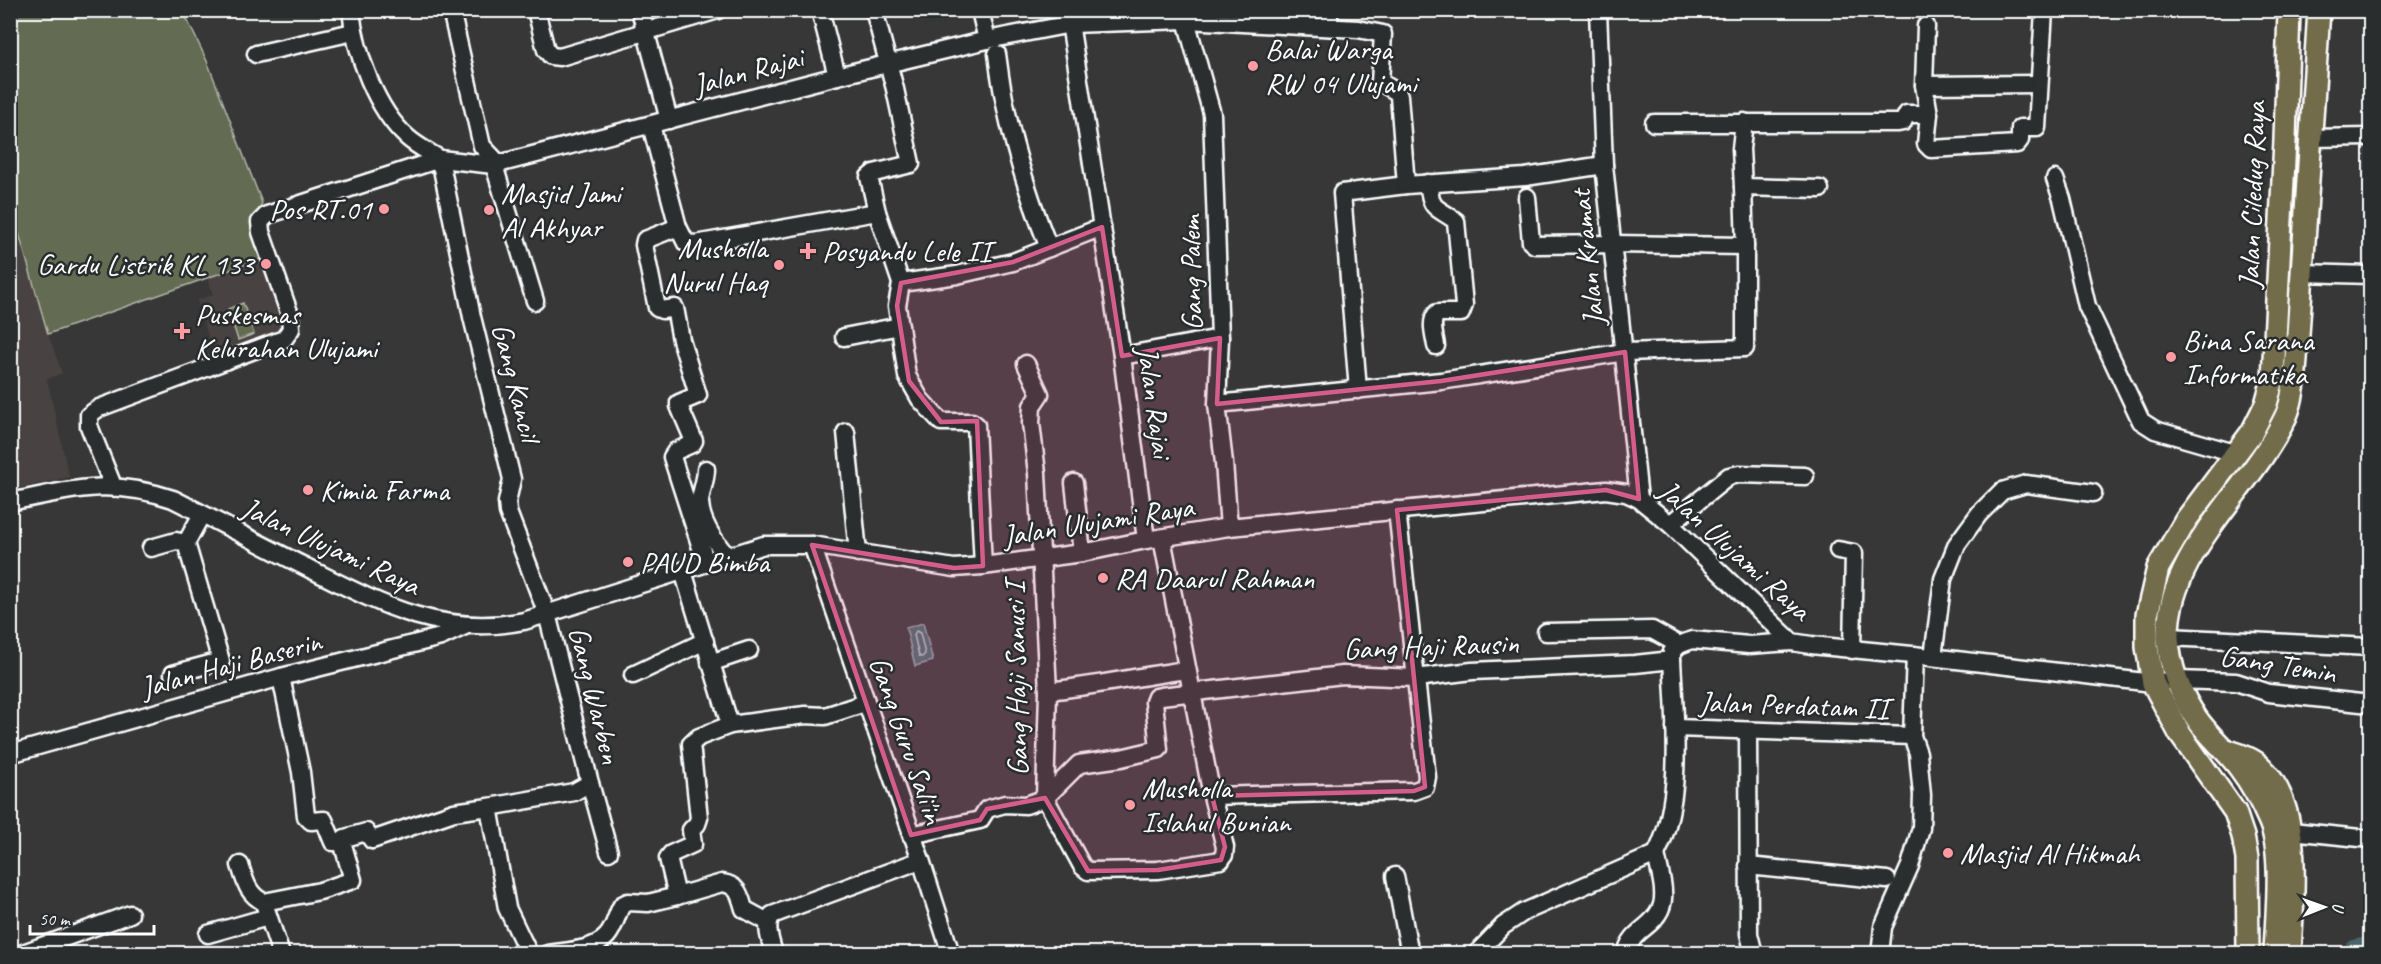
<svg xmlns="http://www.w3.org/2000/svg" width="2381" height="964" viewBox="0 0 2381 964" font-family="Caveat,sans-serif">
<rect width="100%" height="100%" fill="#383737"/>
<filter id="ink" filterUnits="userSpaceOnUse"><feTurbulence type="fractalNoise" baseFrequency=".0167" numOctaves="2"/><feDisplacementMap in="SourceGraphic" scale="12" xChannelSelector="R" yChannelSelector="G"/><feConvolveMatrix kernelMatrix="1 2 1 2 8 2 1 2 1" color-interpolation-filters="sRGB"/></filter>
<g filter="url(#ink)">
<g fill="#494342">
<polygon points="10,206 48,334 62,373 47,379 69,477 11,490"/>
<polygon points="262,262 283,332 213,353 197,300 213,295 208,278"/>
</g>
<g fill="#646c53" stroke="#b2b6a9" stroke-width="1.5">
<path d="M11,11H183L207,61L262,203C249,228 252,233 261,259L48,334L11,206Z"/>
<polygon points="243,303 254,334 238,340 228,309"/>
</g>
<polygon fill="#48666c" stroke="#91a3a7" stroke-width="1.5" points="923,623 933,661 915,666 906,628"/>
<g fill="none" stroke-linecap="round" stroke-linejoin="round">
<polygon stroke="#b6c2c4" stroke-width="1.5" points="916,631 920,633 925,654 922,657 919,656 914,635"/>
<polyline stroke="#48666c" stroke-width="30" points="2358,954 2370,952"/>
<g stroke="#fff" stroke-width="21">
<g id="minor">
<path d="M351,10C355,52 376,110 408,138C417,146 429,152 440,159"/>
<polyline points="451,10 482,146 498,163"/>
<polyline points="536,10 546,50 551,56 560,57 718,10"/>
<polyline points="640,10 669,120"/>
<polyline points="820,10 837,76"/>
<polyline points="874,10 895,89 911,164 874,173 869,177 877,212 901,283 897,306 907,376 920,399 941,422 972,422 976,425 983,566"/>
<polyline points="980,10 987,40"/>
<polyline points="1068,10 1122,356 1146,540"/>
<polyline points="1329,10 1329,27"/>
<polyline points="1598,10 1604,165 1639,499"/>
<polyline points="1186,20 1212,114 1220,338 1217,404 1224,463 1229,527"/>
<polyline points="256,54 353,32"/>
<path d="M997,54C1005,122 1024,185 1049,248"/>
<polyline points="1924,85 2039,84"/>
<polyline points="1929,114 1926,144 1931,149 2017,144 2020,140 2020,128 2037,128 2044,10"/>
<polyline points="1654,123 1898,123 1903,122 1907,114 1929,114 1924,85 1926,26"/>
<polyline points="651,125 678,227 686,243 695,244 877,212"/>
<polyline points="2311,138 2370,137"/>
<polyline points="440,159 472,317 512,479 507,502 508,512 547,614 590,783 574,792 489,807 507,908 529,954"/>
<polyline points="494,165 535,301"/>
<polyline points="2055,179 2062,199 2087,306 2141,421 2155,430 2238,454"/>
<path d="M1428,183C1432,213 1435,205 1456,221L1464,305L1461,313H1437C1429,322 1435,336 1436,346"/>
<polyline points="1743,187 1741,149 1744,122"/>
<polyline points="1527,197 1531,242 1535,245 1613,244 1745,246 1743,187 1820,189"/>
<polyline points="678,227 645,240 644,245 657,308 662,310 675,308 681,340 698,395 679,403 679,406 694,441 692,444 676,451 672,457 706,563"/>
<polyline points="2302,273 2370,275"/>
<polyline points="901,283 957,275 1013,262 1102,227"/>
<polyline points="844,337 900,326"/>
<polyline points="1122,356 1220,338"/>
<polyline points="1358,390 1342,193 1406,185 1525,177 1604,165"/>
<polyline points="1217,404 1441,381 1625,352 1745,348 1745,246"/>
<polyline points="846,432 858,553"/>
<path d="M706,469C706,481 700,493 700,503C701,522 715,542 727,556"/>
<polyline points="1074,483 1082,553"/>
<polyline points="113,486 89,426 89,415 99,408 284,339 291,329 290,315 261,232 260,222 267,215 440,159 494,165 837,76 987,40 1071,24 1186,20 1358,29 1383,34 1380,82 1397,92 1399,96 1406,185"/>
<path d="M10,502C74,489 110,478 173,499C217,521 260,544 304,566C376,602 440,638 524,621L764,545H812L954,568L983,566L1082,553L1146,540L1229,527L1606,490L1626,493L1639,499L1670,524L1792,642L1811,645L1922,656L2153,683L2177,680L2236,682L2269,693L2370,704"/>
<polyline points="1670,524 1729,476 1739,474 1805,476"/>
<polyline points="1162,538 1212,796 1225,847 1224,855 1221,860 1158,870 1088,871 1082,866 1045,798 1079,764 1121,758 1159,749 1154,702 1156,697 1161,696 1343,675 1416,678 1472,671 1635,664 1672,660"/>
<polyline points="812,545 921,860 951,954"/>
<polyline points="151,548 176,541 186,543"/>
<polyline points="1838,550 1854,553 1852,650"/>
<polyline points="683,571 730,725 805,715 825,716 865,703"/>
<polyline points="1546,632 1652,630 1679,645"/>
<polyline points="2168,637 2370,647"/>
<polyline points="1933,657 1943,579 1957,544 1979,514 2002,491 2026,484 2093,493"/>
<polyline points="710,663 749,650"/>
<polyline points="173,674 221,661 186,543 202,514"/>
<polyline points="633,675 705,641"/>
<polyline points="281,677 301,772 306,816 311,821 324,820 333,842 343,842"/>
<path d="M1048,691C1095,686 1140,676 1187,670"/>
<path d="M730,725L699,737L691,744L699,818L697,824L691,830L693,844L671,854L668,858L677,896L722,883C738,885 740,895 744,909L768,922"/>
<polyline points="1675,728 1912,736"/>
<polyline points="1748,731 1749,934 1754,954"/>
<polyline points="10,754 281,677 441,637 465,626"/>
<polyline points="590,783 609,852"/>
<polyline points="1212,796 1414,791 1425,787 1427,777 1397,510"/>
<polyline points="2291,831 2370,839"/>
<polyline points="911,835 980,820 987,809 1005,804 1026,805 1045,798 1048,691 1037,473 1031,423 1032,406 1040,394 1026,364"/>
<path d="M240,865C245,881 248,895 264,902L320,891L353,880L343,845L345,838L366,832L372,840L454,812L489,807"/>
<polyline points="1748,866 1887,880"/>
<polyline points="1395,876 1410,954"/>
<polyline points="265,906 281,954"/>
<polyline points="208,934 268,917"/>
<polyline points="20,954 130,914"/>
<path d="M547,954C565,951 594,951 607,936C615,927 616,915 622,905L628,902L648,903L677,896"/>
<path d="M774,954C771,941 764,927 772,915L921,860"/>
<path d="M1476,954L1503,926L1524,912L1656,854C1684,801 1675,720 1672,660V652L1679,645L1692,640L1749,645L1792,642"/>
<path d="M1626,954C1631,930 1651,929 1660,910C1668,895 1659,870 1656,854"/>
<polyline points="1880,954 1883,927 1910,866 1921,828 1922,795 1918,753 1912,736 1915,655"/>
</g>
</g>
<g stroke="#fff" stroke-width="26">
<g id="major">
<path d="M2225,750C2235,753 2247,756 2255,762C2306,801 2292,897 2290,954"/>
<polyline points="2248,954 2247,859 2243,836 2235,812 2180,734 2153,683 2147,647 2147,615 2158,568 2186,520 2252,432 2266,404 2273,379 2285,140 2289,10"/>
<path d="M2275,954C2276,916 2284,856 2270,822C2262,803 2252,784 2239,767C2226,750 2209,736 2197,719C2181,696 2169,666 2168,638C2166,552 2252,490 2286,416C2296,393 2295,361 2298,335L2319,10"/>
</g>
</g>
<use href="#minor" stroke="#2a2d2e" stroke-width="16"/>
<use href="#major" stroke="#726c4b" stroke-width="21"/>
</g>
</g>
<path fill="#d45d8c" fill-opacity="0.2" stroke="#d45d8c" stroke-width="4.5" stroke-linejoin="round" d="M1102,227L1122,356L1220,338L1217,404L1441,381L1625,352L1639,499L1606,490L1397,510L1425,787L1414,791L1212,796L1225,847L1221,860L1158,870L1088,871L1045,798L987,809L980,820L911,835L812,545L954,568L983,566L977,421L941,422L909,381L897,306L901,283L1013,262Z"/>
<g fill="#ff9aa2" stroke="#2a2d2e" stroke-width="2">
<circle cx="1253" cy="66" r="6"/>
<circle cx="384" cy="209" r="6"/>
<circle cx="489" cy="210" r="6"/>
<path d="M805 242h6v6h6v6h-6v6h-6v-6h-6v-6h6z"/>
<circle cx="266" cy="264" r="6"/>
<circle cx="779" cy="265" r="6"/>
<path d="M179 322h6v6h6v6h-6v6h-6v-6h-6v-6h6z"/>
<circle cx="2171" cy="357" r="6"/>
<circle cx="308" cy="490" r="6"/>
<circle cx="628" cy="562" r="6"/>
<circle cx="1103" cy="578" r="6"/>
<circle cx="1130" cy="805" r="6"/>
<circle cx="1948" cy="853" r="6"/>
</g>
<g text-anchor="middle" stroke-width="5" stroke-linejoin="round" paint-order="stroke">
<g font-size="30" fill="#fff" stroke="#2a2d2e" text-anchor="start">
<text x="1265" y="59">Balai Warga<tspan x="1265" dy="34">RW 04 Ulujami</tspan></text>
<text x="501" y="203">Masjid Jami<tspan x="501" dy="34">Al Akhyar</tspan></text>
<text x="372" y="219" text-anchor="end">Pos RT.01</text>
<text x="767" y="258" text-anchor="end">Musholla<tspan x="767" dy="34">Nurul Haq</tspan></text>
<text x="822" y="261">Posyandu Lele II</text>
<text x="254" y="274" text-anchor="end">Gardu Listrik KL 133</text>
<text x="195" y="324">Puskesmas<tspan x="195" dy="34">Kelurahan Ulujami</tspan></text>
<text x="2183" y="350">Bina Sarana<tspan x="2183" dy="34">Informatika</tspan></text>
<text x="320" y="500">Kimia Farma</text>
<text x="640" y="572">PAUD Bimba</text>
<text x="1115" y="588">RA Daarul Rahman</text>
<text x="1142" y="798">Musholla<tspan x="1142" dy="34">Islahul Bunian</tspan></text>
<text x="1960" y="863">Masjid Al Hikmah</text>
</g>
<g font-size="30" fill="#fff" stroke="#2a2d2e">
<text transform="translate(748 71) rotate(-15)" y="10">Jalan Rajai</text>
<text transform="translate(2252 195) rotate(-88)" y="10">Jalan Ciledug Raya</text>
<text transform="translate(1587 258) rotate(-96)" y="10">Jalan Kramat</text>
<text transform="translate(1191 273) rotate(-91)" y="10">Gang Palem</text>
<text transform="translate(516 382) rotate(76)" y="10">Gang Kancil</text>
<text transform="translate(1155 402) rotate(82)" y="10">Jalan Rajai</text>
<text transform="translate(1098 521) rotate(-9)" y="10">Jalan Ulujami Raya</text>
<text transform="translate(331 546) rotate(25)" y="10">Jalan Ulujami Raya</text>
<text transform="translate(1735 550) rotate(42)" y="10">Jalan Ulujami Raya</text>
<text transform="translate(1431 646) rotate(-2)" y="10">Gang Haji Rausin</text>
<text transform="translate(231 664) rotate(-15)" y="10">Jalan Haji Baserin</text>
<text transform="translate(2278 664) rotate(9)" y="10">Gang Temin</text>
<text transform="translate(1016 679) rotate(-91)" y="10">Gang Haji Sanusi I</text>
<text transform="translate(595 695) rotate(76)" y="10">Gang Warben</text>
<text transform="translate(1794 705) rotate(2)" y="10">Jalan Perdatam II</text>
<text transform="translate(907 740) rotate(71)" y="10">Gang Guru Sali'in</text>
</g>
</g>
<rect width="2381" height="964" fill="none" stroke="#2a2d2e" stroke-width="36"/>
<rect x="18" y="18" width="2345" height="928" fill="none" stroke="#fff" stroke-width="2" filter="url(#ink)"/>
<g transform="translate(2324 907) rotate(89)" stroke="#2a2d2e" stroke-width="4.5" paint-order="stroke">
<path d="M0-4.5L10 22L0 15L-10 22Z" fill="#ffffff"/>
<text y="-9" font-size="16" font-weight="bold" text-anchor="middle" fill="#ffffff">U</text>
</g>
<path d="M30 925v9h124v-9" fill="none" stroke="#ffffff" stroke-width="3"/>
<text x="39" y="925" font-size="18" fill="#ffffff" stroke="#2a2d2e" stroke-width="4.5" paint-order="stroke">50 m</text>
</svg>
